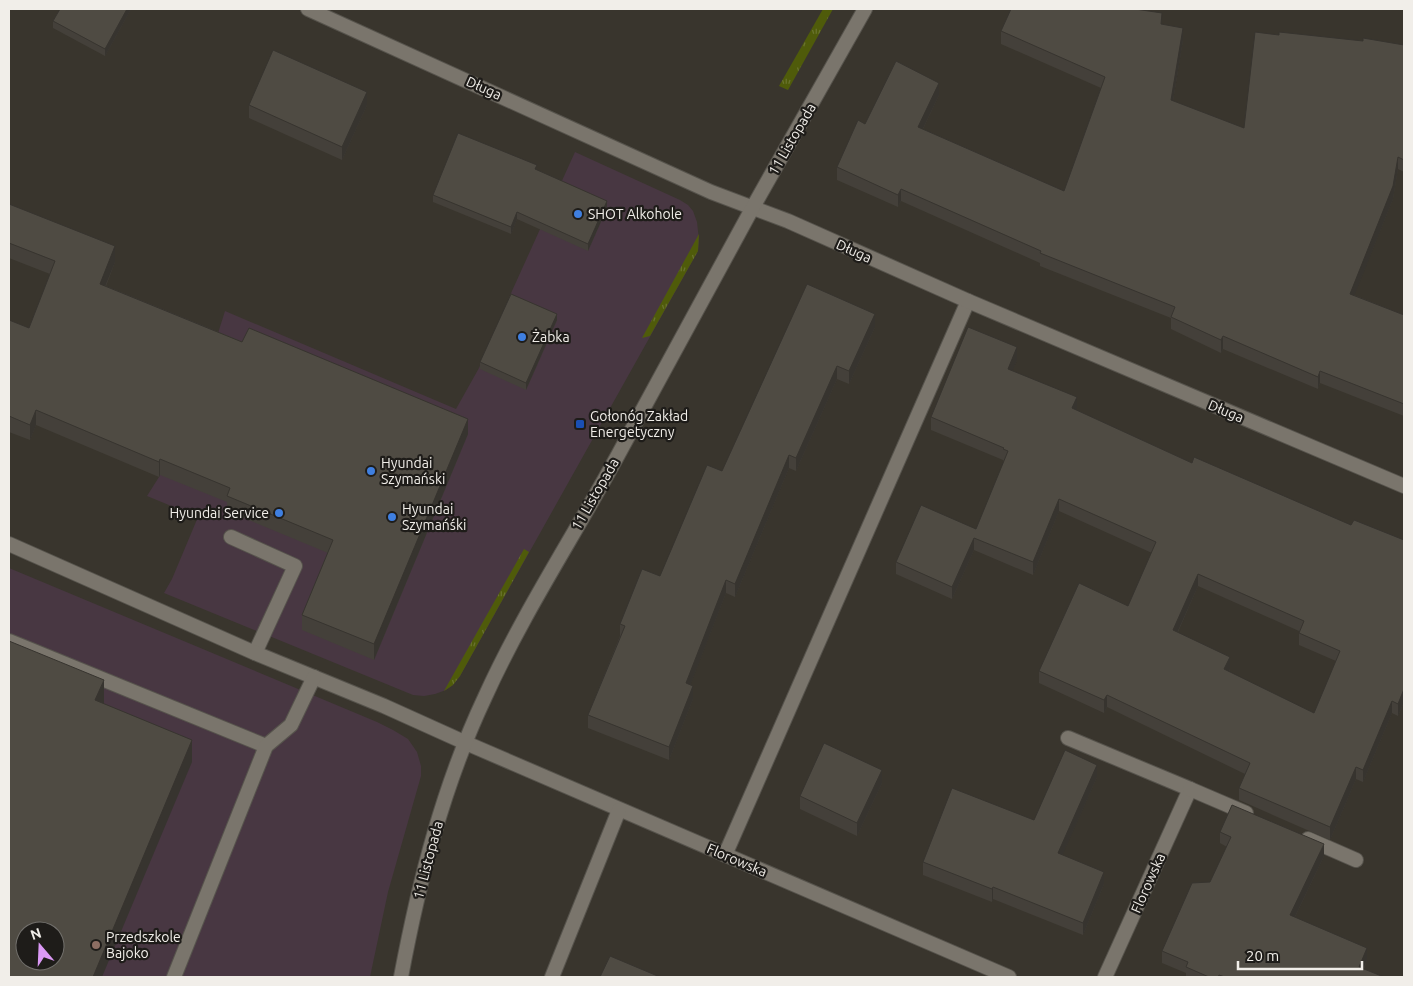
<svg xmlns="http://www.w3.org/2000/svg" width="1413" height="986" viewBox="0 0 1413 986" font-family="Ubuntu,sans-serif">
<defs>
<pattern id="grass-tufts" width="24" height="20" patternUnits="userSpaceOnUse" patternTransform="scale(1.25)"><rect width="24" height="20" fill="#4f5b0a"/><path d="M3 7l-1-3M5 7V3M7 7l1-3M15 17l-1-3M17 17v-4M19 17l1-3" fill="none" stroke="#69732e"/></pattern>
</defs>
<rect width="100%" height="100%" fill="#39352d"/>
<g fill="#483742" fill-rule="evenodd">
<polygon points="575,152 680,200 688,205 693,211 697,222 699,240 698,251 460,676 453,685 446,690 435,694 424,696 413,695 164,593 172,579 198,517 147,496 159,477 214,346 225,311 456,409 479,368 512,291"/>
<path d="M9,568L377,722L393,730L408,739L417,752L421,766V776L388,892L370,977H9ZM25,931H55V961H25Z"/>
</g>
<g fill="url(#grass-tufts)">
<polygon points="823,9 833,9 788,90 779,86"/>
<polygon points="699,234 698,251 650,336 642,338"/>
<polygon points="524,549 529,552 460,676 453,685 444,691"/>
</g>
<g fill="none" stroke-linecap="round" stroke-linejoin="round">
<g stroke="#56534c" stroke-width="16">
<g id="service">
<polyline points="231,537 295,566 255,653"/>
<polyline points="9,544 255,653 384,706 466,743"/>
<polyline points="9,641 266,746"/>
<polyline points="1068,738 1190,789 1105,977"/>
<polyline points="1190,789 1246,813"/>
<polyline points="1308,839 1356,860"/>
<polyline points="725,855 968,301"/>
<polyline points="174,977 266,746 291,725 314,677"/>
</g>
</g>
<g stroke="#56534c" stroke-width="16">
<g id="minor">
<polyline points="308,9 711,192 788,221 968,301 1404,486"/>
<polyline points="466,743 1009,977"/>
<polyline points="552,977 619,810"/>
</g>
</g>
<g stroke="#56534c" stroke-width="16">
<path id="tertiary" d="M401,977C419,881 443,786 485,697C523,613 574,536 618,455C663,372 708,289 753,207C790,141 828,75 865,9"/>
</g>
<use href="#service" stroke="#7a756c" stroke-width="14"/>
<use href="#minor" stroke="#7a756c" stroke-width="14"/>
<use href="#tertiary" stroke="#7a756c" stroke-width="14"/>
</g>
<g fill="#44403a" fill-rule="evenodd">
<polygon points="60,9 131,9 105,56 53,28 53,21"/>
<polygon points="1162,24 1183,40 1173,101 1244,128 1279,35 1404,45 1404,172 1398,169 1393,199 1354,295 1404,315 1404,416 1320,383 1318,389 1223,349 1221,353 1171,329 1171,318 1040,266 1040,263 901,201 898,207 837,180 837,167 865,124 939,95 923,129 1064,191 1101,88 1001,44 1001,31"/>
<polygon points="249,105 367,105 342,160 249,118"/>
<polygon points="537,170 607,208 588,251 517,219 511,234 433,202 433,195"/>
<polygon points="9,204 115,262 106,286 468,434 374,660 302,630 302,615 328,553 227,511 227,502 160,475 159,477 36,425 30,440 9,432 9,320 29,328 50,274 9,258"/>
<polygon points="557,320 526,390 480,369 480,362"/>
<polygon points="875,327 849,384 837,379 796,471 789,468 735,597 726,593 690,685 693,699 669,760 588,728 588,715 620,636 620,624 660,576 722,471"/>
<path d="M1017,360L1012,371L1076,410L1192,463L1351,525L1404,540V702L1398,716L1392,713L1363,782L1356,779L1330,840L1239,800V788L1245,774L1107,707L1104,713L1039,683V671L1128,606L1152,553L1059,511L1033,575L974,550L952,599L896,574V562L976,529L1004,462L1003,460L931,430V417ZM1198,586L1299,631V645L1336,661L1314,713L1229,672L1230,669L1178,632Z"/>
<polygon points="1097,777 1062,855 1104,884 1083,935 993,899 992,902 923,875 923,862 1034,820"/>
<polygon points="882,783 857,836 800,809 800,796"/>
<polygon points="1220,832 1324,856 1295,917 1367,960 1364,969 1384,977 1186,977 1186,973 1162,963 1162,951 1210,882 1227,847 1220,843"/>
</g>
<g fill="#37342f">
<polygon points="127,9 131,9 105,56 105,49"/>
<polygon points="1183,28 1183,40 1171,113 1171,100"/>
<polygon points="939,83 939,95 918,139 918,127"/>
<polygon points="367,92 367,105 342,160 342,147"/>
<polygon points="1398,157 1398,169 1393,199 1350,306 1350,294"/>
<polygon points="901,189 901,201 898,207 898,195"/>
<polygon points="607,201 607,208 588,251 588,244"/>
<polygon points="517,212 517,219 511,234 511,227"/>
<polygon points="115,246 115,262 100,299 100,284"/>
<polygon points="557,314 557,320 526,390 526,383"/>
<polygon points="875,314 875,327 849,384 849,371"/>
<polygon points="1223,336 1223,349 1221,353 1221,340"/>
<polygon points="1017,347 1017,360 1008,382 1008,369"/>
<polygon points="837,366 837,379 796,471 796,458"/>
<polygon points="1320,371 1320,383 1318,389 1318,377"/>
<polygon points="1077,397 1077,410 1072,421 1072,408"/>
<polygon points="36,410 36,425 30,440 30,425"/>
<polygon points="468,419 468,434 374,660 374,644"/>
<polygon points="789,455 789,468 735,597 735,584"/>
<polygon points="160,459 160,475 159,477 159,462"/>
<polygon points="1059,499 1059,511 1033,575 1033,562"/>
<polygon points="974,538 974,550 952,599 952,587"/>
<polygon points="1198,574 1198,586 1173,642 1173,630"/>
<polygon points="726,580 726,593 686,696 686,683"/>
<polygon points="1230,657 1230,669 1224,682 1224,669"/>
<polygon points="104,680 104,703 95,722 95,700"/>
<polygon points="693,686 693,699 669,760 669,747"/>
<polygon points="1404,689 1404,702 1398,716 1398,704"/>
<polygon points="1107,695 1107,707 1104,713 1104,700"/>
<polygon points="1392,701 1392,713 1363,782 1363,770"/>
<polygon points="192,740 192,762 102,977 93,977"/>
<polygon points="1097,765 1097,777 1058,865 1058,853"/>
<polygon points="1356,767 1356,779 1330,840 1330,827"/>
<polygon points="882,770 882,783 857,836 857,823"/>
<polygon points="1324,844 1324,856 1290,927 1290,915"/>
<polygon points="1104,872 1104,884 1083,935 1083,923"/>
<polygon points="993,887 993,899 992,902 992,889"/>
<polygon points="1367,948 1367,960 1360,977 1359,967"/>
</g>
<g fill="#4f4b43" stroke="#37342f" fill-rule="evenodd">
<polygon points="60,9 127,9 105,49 53,21"/>
<polygon points="1011,9 1135,9 1162,13 1161,24 1183,28 1171,100 1244,128 1255,32 1279,35 1279,32 1363,41 1363,38 1404,45 1404,160 1398,157 1393,186 1350,294 1404,315 1404,404 1320,371 1318,377 1223,336 1221,340 1171,317 1175,307 1040,253 1041,251 901,189 898,195 837,167 858,120 865,124 896,61 939,83 918,127 1064,191 1105,77 1001,31"/>
<polygon points="273,50 367,92 342,147 249,105"/>
<polygon points="458,133 537,165 535,169 607,201 588,244 517,212 511,227 433,195"/>
<polygon points="9,204 115,246 100,284 242,342 249,328 468,419 374,644 302,615 333,540 227,496 230,488 160,459 159,462 36,410 30,425 9,416 9,320 29,328 55,261 9,243"/>
<polygon points="807,284 875,314 849,371 837,366 796,458 789,455 735,584 726,580 686,683 693,686 669,747 588,715 625,626 620,624 642,569 660,576 707,465 722,471"/>
<polygon points="511,294 557,314 526,383 480,362"/>
<path d="M968,327L1017,347L1008,369L1077,397L1072,408L1192,463L1194,457L1351,525L1354,520L1404,540V689L1398,704L1392,701L1363,770L1356,767L1330,827L1239,788L1250,763L1107,695L1104,700L1039,671L1079,583L1128,606L1156,542L1059,499L1033,562L974,538L952,587L896,562L921,505L976,529L1008,451L1003,449L1004,448L931,417ZM1198,574L1304,621L1299,633L1340,651L1314,713L1224,669L1230,657L1173,630Z"/>
<path d="M9,641L104,680L95,700L192,740L93,977H9ZM25,931H55V961H25Z"/>
<polygon points="824,743 882,770 857,823 800,796"/>
<polygon points="1065,750 1097,765 1058,853 1104,872 1083,923 993,887 992,889 923,862 952,788 1034,820"/>
<polygon points="1232,805 1324,844 1290,915 1367,948 1359,967 1384,977 1225,977 1219,975 1218,977 1209,977 1186,967 1188,962 1162,951 1192,883 1210,882 1231,837 1220,832"/>
<polygon points="610,956 660,977 600,977"/>
</g>
<g fill="#3f7fe0" stroke="#1e1c19" stroke-width="2">
<circle cx="578" cy="214" r="5"/>
<circle cx="522" cy="337" r="5"/>
<circle cx="371" cy="471" r="5"/>
<circle cx="279" cy="513" r="5"/>
<circle cx="392" cy="517" r="5"/>
</g>
<rect fill="#1a4fb4" stroke="#1e1c19" stroke-width="2" x="575" y="419" width="10" height="10" rx="2.5"/>
<circle fill="#8d6e63" stroke="#1e1c19" stroke-width="2" cx="96" cy="945" r="5"/>
<g text-anchor="middle" stroke-width="4.5" stroke-linejoin="round" paint-order="stroke">
<g font-size="14" fill="#f1eee9" stroke="#1e1c19">
<text transform="translate(484 88) rotate(24)" y="5">Długa</text>
<text transform="translate(792 139) rotate(-60)" y="5">11 Listopada</text>
<text transform="translate(854 251) rotate(24)" y="5">Długa</text>
<text transform="translate(1226 411) rotate(23)" y="5">Długa</text>
<text transform="translate(595 494) rotate(-60)" y="5">11 Listopada</text>
<text transform="translate(428 860) rotate(-75)" y="5">11 Listopada</text>
<text transform="translate(737 860) rotate(23)" y="5">Florowska</text>
<text transform="translate(1148 883) rotate(-66)" y="5">Florowska</text>
</g>
<g font-size="14" fill="#f1eee9" stroke="#1e1c19" text-anchor="start">
<text x="588" y="219">SHOT Alkohole</text>
<text x="532" y="342">Żabka</text>
<text x="590" y="421">Gołonóg Zakład<tspan x="590" dy="16">Energetyczny</tspan></text>
<text x="381" y="468">Hyundai<tspan x="381" dy="16">Szymański</tspan></text>
<text x="402" y="514">Hyundai<tspan x="402" dy="16">Szymańśki</tspan></text>
<text x="269" y="518" text-anchor="end">Hyundai Service</text>
<text x="106" y="942">Przedszkole<tspan x="106" dy="16">Bajoko</tspan></text>
</g>
</g>
<rect width="1413" height="986" fill="none" stroke="#f1eee9" stroke-width="20"/>
<g transform="translate(40 946) rotate(341)"><circle r="24" fill="#1e1c19" stroke="#72706c"/>
<path d="M0-4L9 19L0 12L-9 19Z" fill="#db99f5"/>
<text y="-8" font-size="14" font-weight="bold" text-anchor="middle" fill="#f1eee9">N</text>
</g>
<path d="M1238 961v8h124v-8" fill="none" stroke="#f1eee9" stroke-width="2.5"/>
<text x="1246" y="961" font-size="15" fill="#f1eee9" stroke="#1e1c19" stroke-width="4" paint-order="stroke">20 m</text>
</svg>
